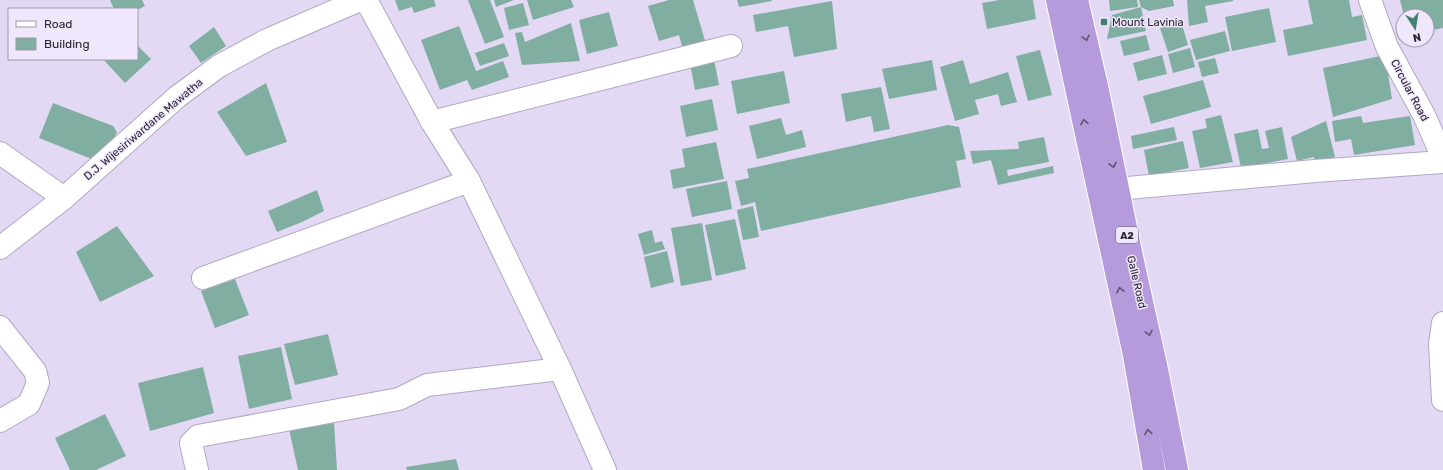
<svg xmlns="http://www.w3.org/2000/svg" width="1443" height="470" viewBox="0 0 1443 470" font-family="Rubik,sans-serif">
<rect width="100%" height="100%" fill="#e3d9f4"/>
<g fill="#80aea0">
<polygon points="110,0 142,0 145,6 137,10 137,9 114,9"/>
<polygon points="395,0 434,0 436,6 414,13 412,7 399,11"/>
<polygon points="468,0 490,0 504,37 485,44"/>
<polygon points="494,0 514,0 496,7"/>
<polygon points="527,0 571,0 574,7 533,20"/>
<polygon points="669,0 693,0 706,44 683,50 679,35 659,41 648,6"/>
<polygon points="737,0 772,0 772,1 739,7"/>
<polygon points="999,0 1033,0 1036,19 987,29 982,3"/>
<polygon points="1109,0 1137,0 1138,7 1110,11"/>
<polygon points="1139,0 1173,0 1174,6 1149,11 1141,7"/>
<polygon points="1187,0 1233,0 1233,1 1205,6 1208,22 1189,26"/>
<polygon points="1308,0 1349,0 1352,17 1362,15 1367,40 1288,56 1283,30 1313,24"/>
<polygon points="1400,0 1443,0 1443,28 1427,31 1427,16 1404,16"/>
<polygon points="832,1 837,49 794,57 788,26 756,32 753,15"/>
<polygon points="523,3 529,25 509,30 504,8"/>
<polygon points="1141,7 1146,31 1107,39 1112,15"/>
<polygon points="1269,8 1276,42 1232,51 1225,17"/>
<polygon points="609,12 618,46 587,54 579,20"/>
<polygon points="1181,21 1188,45 1168,52 1160,28"/>
<polygon points="571,23 580,61 522,65 515,33 522,32 525,42"/>
<polygon points="459,26 476,71 503,61 509,77 472,90 467,80 440,90 421,40"/>
<polygon points="214,27 226,46 201,63 189,46"/>
<polygon points="1225,31 1230,51 1196,60 1190,40"/>
<polygon points="1146,35 1150,50 1124,56 1120,41"/>
<polygon points="504,43 509,56 480,66 475,53"/>
<polygon points="137,45 151,59 125,83 103,59 137,59"/>
<polygon points="1190,48 1195,67 1173,73 1168,54"/>
<polygon points="1040,50 1052,95 1028,101 1016,56"/>
<polygon points="713,54 719,85 695,90 689,58"/>
<polygon points="1162,55 1167,74 1138,81 1133,63"/>
<polygon points="1385,55 1392,99 1333,117 1323,68"/>
<polygon points="1215,58 1219,73 1202,77 1198,62"/>
<polygon points="932,60 937,90 889,99 882,69"/>
<polygon points="963,60 970,84 1008,72 1017,102 1001,106 998,94 975,100 979,114 955,121 940,67"/>
<polygon points="784,71 790,103 737,114 731,81"/>
<polygon points="1203,80 1211,107 1151,124 1143,96"/>
<polygon points="266,83 287,142 246,156 217,112"/>
<polygon points="881,87 890,129 874,132 871,116 846,122 841,94"/>
<polygon points="712,99 718,130 686,137 680,106"/>
<polygon points="53,103 113,126 117,132 108,152 99,162 39,138"/>
<polygon points="1221,115 1233,162 1200,168 1192,131 1207,128 1205,119"/>
<polygon points="1361,116 1363,123 1410,116 1415,145 1354,155 1351,139 1335,142 1332,121"/>
<polygon points="781,118 786,135 802,130 806,147 757,159 749,126"/>
<polygon points="1326,121 1335,157 1315,162 1314,157 1297,161 1291,137"/>
<polygon points="948,125 959,127 966,159 956,161 961,187 761,231 755,202 741,206 735,181 749,178 747,169"/>
<polygon points="1174,127 1177,140 1133,149 1131,136"/>
<polygon points="1282,127 1288,159 1241,168 1234,134 1258,129 1262,149 1269,148 1265,131"/>
<polygon points="1044,137 1049,162 1007,170 1008,176 1053,166 1054,173 998,185 991,160 973,164 970,151 1019,149 1018,142"/>
<polygon points="1183,141 1189,168 1149,176 1144,150"/>
<polygon points="716,142 724,179 673,189 670,170 685,167 682,149"/>
<polygon points="727,181 732,209 692,217 686,189"/>
<polygon points="317,190 324,211 302,222 277,232 268,211"/>
<polygon points="753,206 759,237 743,240 737,210"/>
<polygon points="735,219 746,269 716,276 705,225"/>
<polygon points="702,223 712,280 681,286 671,228"/>
<polygon points="117,226 154,276 100,302 76,252"/>
<polygon points="652,230 655,243 662,241 665,249 644,255 638,234"/>
<polygon points="667,251 674,282 651,288 644,257"/>
<polygon points="235,279 249,315 215,328 201,291"/>
<polygon points="328,334 338,375 295,385 284,344"/>
<polygon points="281,347 292,399 249,409 238,356"/>
<polygon points="203,367 214,413 150,431 138,383"/>
<polygon points="105,414 126,456 96,470 70,470 55,438"/>
<polygon points="334,422 337,470 298,470 289,429"/>
<polygon points="456,459 459,470 407,470 406,467"/>
</g>
<g fill="none" stroke-linecap="round" stroke-linejoin="round">
<g stroke="#b2a8c2" stroke-width="24">
<g id="minor">
<polyline points="366,0 432,122 469,181 560,369 605,470"/>
<polyline points="1370,0 1387,47 1424,115 1443,158"/>
<polyline points="432,122 731,46"/>
<polyline points="0,153 64,198"/>
<polyline points="1128,188 1315,171 1443,162"/>
<polyline points="0,248 64,198 177,97 219,66 267,40 360,0"/>
<polyline points="203,278 469,181"/>
<polyline points="1443,323 1440,344 1443,400"/>
<polyline points="0,327 35,371 38,383 29,404 0,421"/>
<polyline points="197,470 191,443 198,436 399,399 427,385 560,369"/>
</g>
</g>
<g stroke="#fff" stroke-width="24">
<g id="highway">
<polyline points="1057,0 1134,355 1154,470"/>
<polyline points="1077,0 1097,86 1132,257 1156,365 1177,470"/>
</g>
</g>
<use href="#minor" stroke="#fff" stroke-width="22"/>
<use href="#highway" stroke="#b59adc" stroke-width="22"/>
</g>
<defs><path id="oneway-chevron" d="M-2-3.5L2.5 0L-2 3.5" fill="none" stroke-width="1.6" stroke-linecap="round" stroke-linejoin="round"/></defs>
<g stroke="#615474">
<use href="#oneway-chevron" transform="translate(1086 38) rotate(77)"/>
<use href="#oneway-chevron" transform="translate(1084 122) rotate(-102)"/>
<use href="#oneway-chevron" transform="translate(1113 165) rotate(78)"/>
<use href="#oneway-chevron" transform="translate(1120 290) rotate(-102)"/>
<use href="#oneway-chevron" transform="translate(1149 333) rotate(77)"/>
<use href="#oneway-chevron" transform="translate(1148 432) rotate(-100)"/>
</g>
<rect fill="#41816f" stroke="#f0e7fd" stroke-width="1.5" x="1100" y="18" width="8" height="8" rx="2"/>
<g text-anchor="middle" stroke-width="3" stroke-linejoin="round" paint-order="stroke">
<rect fill="#f0e7fd" stroke="#655f6d" stroke-width="1" x="1116" y="227" width="22" height="16" rx="3"/>
<g font-size="10" font-weight="bold" fill="#29252f">
<text x="1127" y="239">A2</text>
</g>
<g font-size="11" fill="#29252f" stroke="#f0e7fd" text-anchor="start">
<text x="1112" y="26">Mount Lavinia</text>
</g>
<g font-size="11" fill="#29252f" stroke="#f0e7fd">
<text transform="translate(1410 90) rotate(62)" y="4">Circular Road</text>
<text transform="translate(143 129) rotate(-40)" y="4">D.J. Wijesiriwardane Mawatha</text>
<text transform="translate(1137 282) rotate(77)" y="4">Galle Road</text>
</g>
</g>
<rect x="8" y="8" width="130" height="52" fill="#f0e7fd" stroke="#a099ab"/>
<rect x="16" y="21" width="20" height="6" fill="#ffffff" stroke="#a099ab"/>
<text x="44" y="28" font-size="12" fill="#29252f">Road</text>
<rect x="16" y="38" width="20" height="12" fill="#80aea0" stroke="#a099ab"/>
<text x="44" y="48" font-size="12" fill="#29252f">Building</text>
<g transform="translate(1415 28) rotate(168)"><circle r="19" fill="#f0e7fd" stroke="#a099ab"/>
<path d="M0-3L7 15L0 10L-7 15Z" fill="#41816f"/>
<text y="-6" font-size="11" font-weight="bold" text-anchor="middle" fill="#29252f">N</text>
</g>
</svg>
